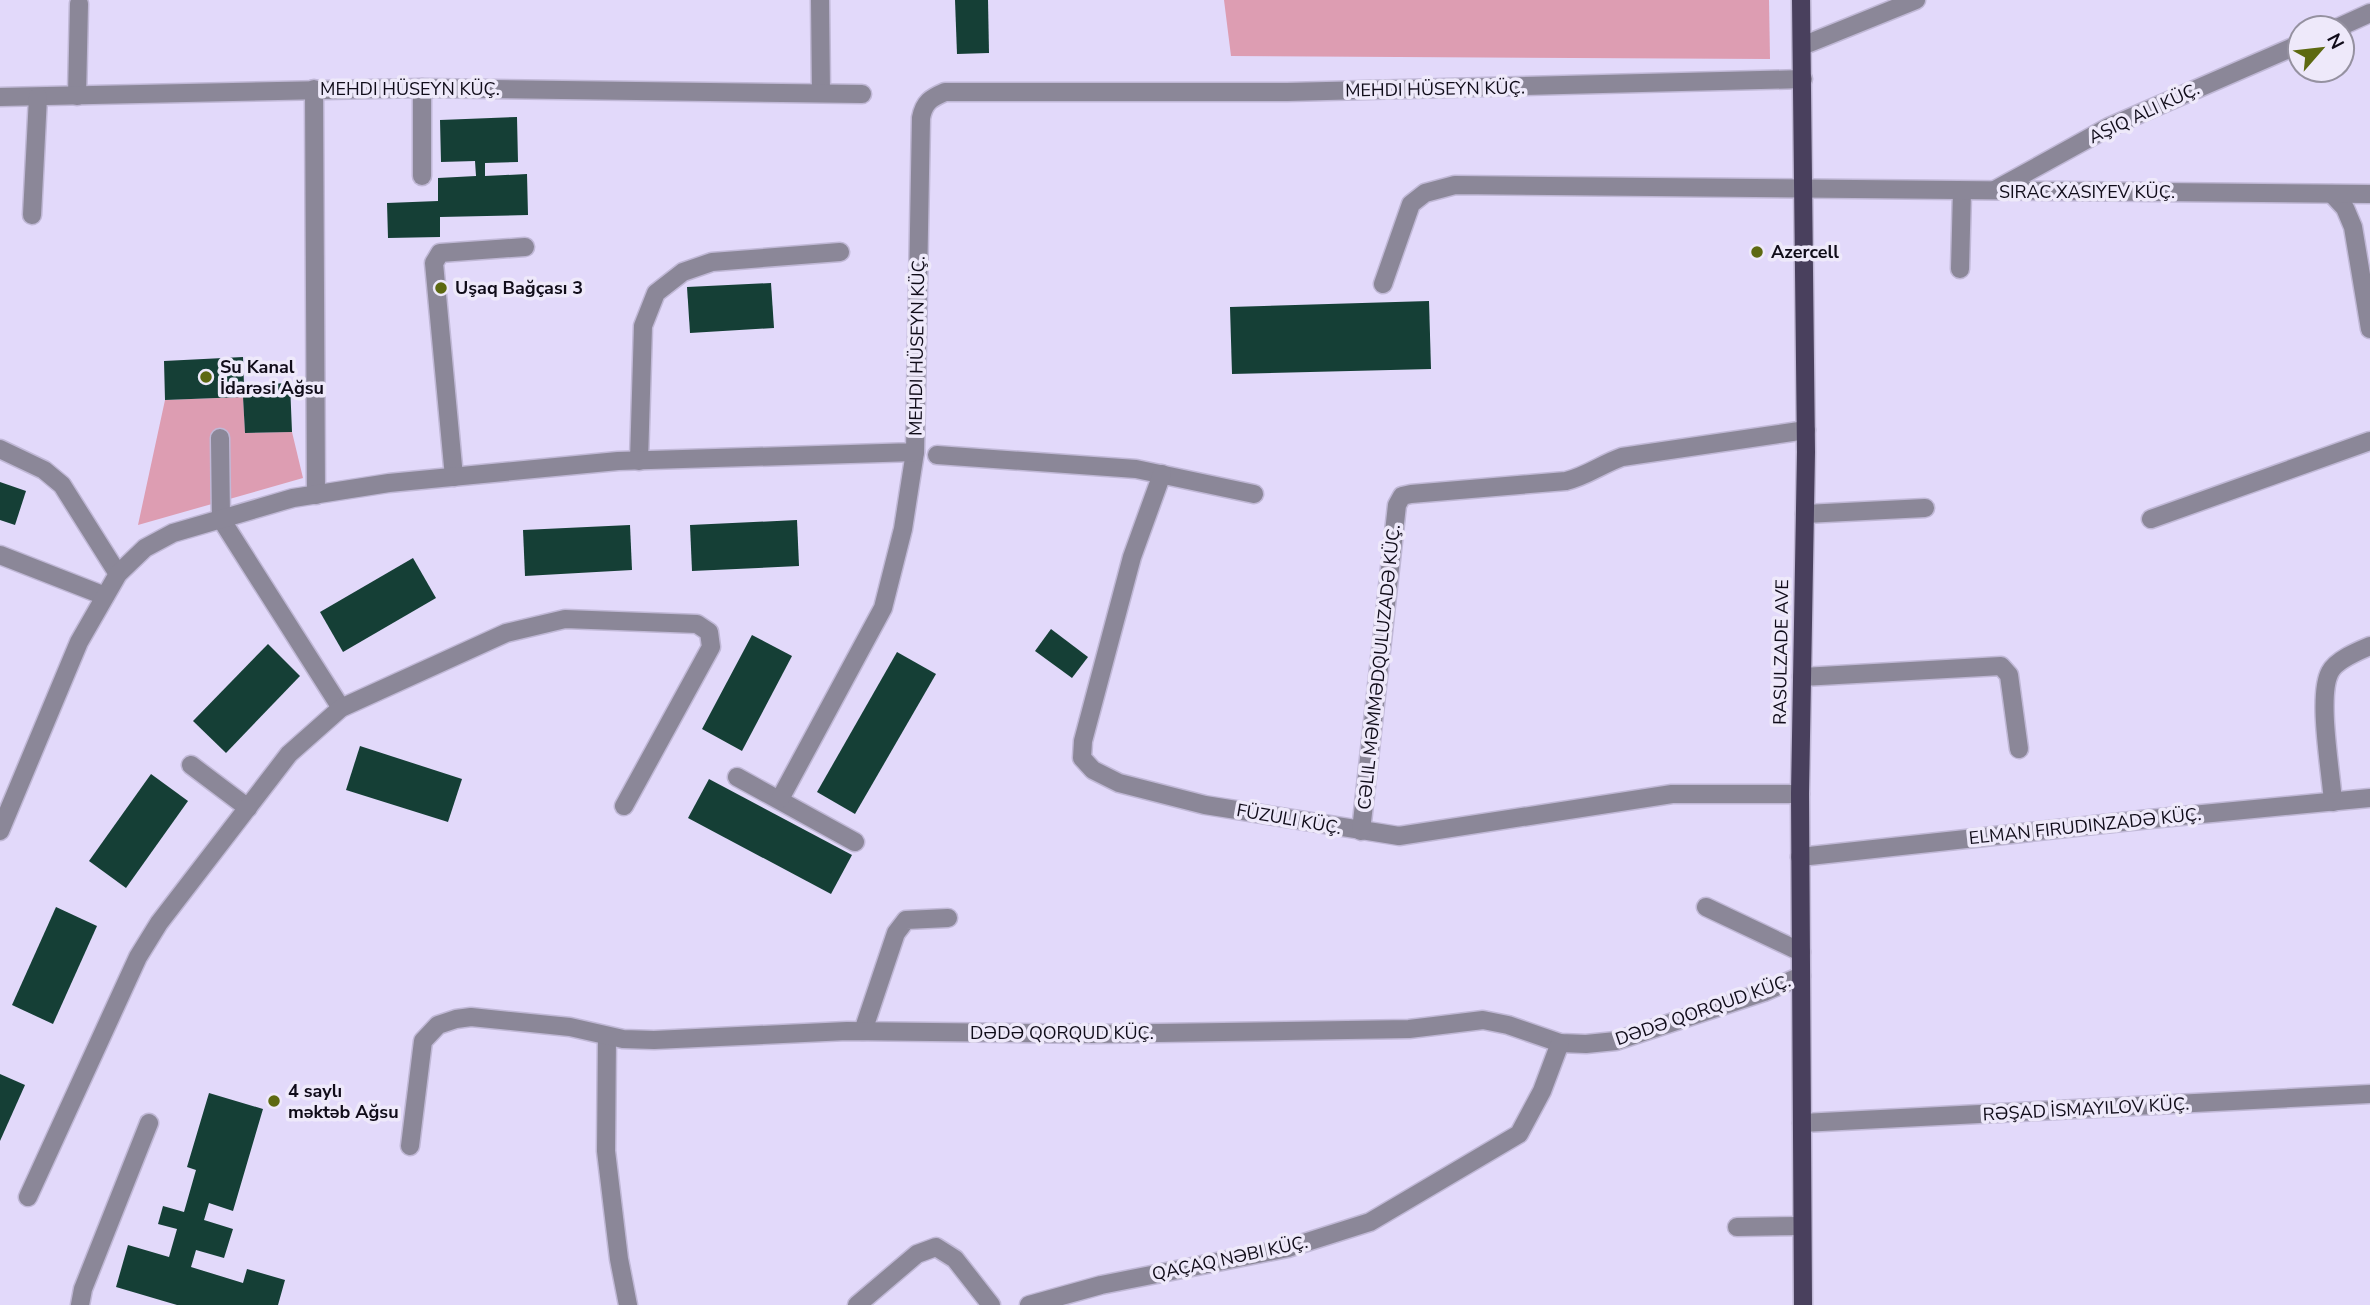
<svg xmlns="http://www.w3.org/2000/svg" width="2370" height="1305" viewBox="0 0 2370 1305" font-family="'Nunito Sans',sans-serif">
<rect width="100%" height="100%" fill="#e2d9fa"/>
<g fill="#dd9db2">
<polygon points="1224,0 1769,0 1770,59 1231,56"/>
<polygon points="243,397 245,433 292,432 303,478 138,525 165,400"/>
</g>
<g fill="#153f36">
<polygon points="955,0 988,0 989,53 957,54"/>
<polygon points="517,117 518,162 485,163 485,176 527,174 528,215 440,217 440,237 388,238 387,203 438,201 438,178 476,176 475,161 441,162 440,120"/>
<polygon points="771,283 774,328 690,333 687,287"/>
<polygon points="1429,301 1431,369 1232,374 1230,307"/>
<polygon points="243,357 244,385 290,383 292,432 245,433 243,397 165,400 164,361"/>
<polygon points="0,482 26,491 15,525 0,520"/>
<polygon points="797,520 799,566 692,571 690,525"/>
<polygon points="630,525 632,570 525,576 523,530"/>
<polygon points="413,558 436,598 343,652 320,612"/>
<polygon points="1051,629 1088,657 1072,678 1035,651"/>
<polygon points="752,635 792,656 742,751 702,729"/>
<polygon points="268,644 300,676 226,753 193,721"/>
<polygon points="897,652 936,674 855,814 817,792"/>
<polygon points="360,746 462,779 448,822 346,790"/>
<polygon points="151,774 188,801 126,888 89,861"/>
<polygon points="709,779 852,855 831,894 688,818"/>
<polygon points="56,907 97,926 53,1024 12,1005"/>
<polygon points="0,1074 25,1085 0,1141"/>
<polygon points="209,1093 263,1109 233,1211 209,1203 204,1220 233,1229 224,1258 196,1250 191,1267 243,1283 247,1269 285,1280 278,1305 177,1305 116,1287 128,1245 169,1257 177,1229 158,1224 163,1206 184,1212 196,1170 187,1167"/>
</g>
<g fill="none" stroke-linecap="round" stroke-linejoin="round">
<g stroke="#c0b8d6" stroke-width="21">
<g id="minor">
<polyline points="820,0 821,92"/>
<polyline points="2337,28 2370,13"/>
<polyline points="1802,46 1916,0"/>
<polyline points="314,89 316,495"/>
<polyline points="77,96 79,4"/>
<polyline points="0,97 422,88 862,94"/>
<polyline points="422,176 422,88"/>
<polyline points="1995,190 2109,127 2300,44"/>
<polyline points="2332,194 2345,208 2353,227 2370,329"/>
<polyline points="32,215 38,97"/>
<polyline points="1960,269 1962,191"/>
<polyline points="1383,284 1411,204 1425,193 1455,185 2370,194"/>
<polyline points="220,438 221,519 341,708"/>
<polyline points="0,449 44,470 62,485 118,574"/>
<polyline points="937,455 1136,469 1254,494"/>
<polyline points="639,461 643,326 656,293 683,272 712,262 840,252"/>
<polyline points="1162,474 1132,557 1083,741 1082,758 1093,770 1119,783 1205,805 1399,836 1672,794 1800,794"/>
<polyline points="454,477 434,263 440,253 525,247"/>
<polyline points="1805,514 1925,508"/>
<polyline points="2151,519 2370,441"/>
<polyline points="0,555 105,596"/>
<polyline points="1802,677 2001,666 2009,675 2019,749"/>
<polyline points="191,765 248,808"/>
<polyline points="737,777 855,842"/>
<polyline points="780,799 883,608 903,529 915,452"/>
<path d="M2333,802C2331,772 2317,696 2330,672C2336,660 2358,651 2370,646"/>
<path d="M0,831L79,642L118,574L145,548L173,533L293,498L389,483L618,461L915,452L921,118C924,102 931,98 945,92H1287L1803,79"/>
<path d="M1361,831L1397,505L1402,496L1411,494L1566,481C1587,476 1602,464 1622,457L1806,430"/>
<polyline points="1800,857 2150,819 2370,798"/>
<polyline points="1706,907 1801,952"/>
<polyline points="863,1031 896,933 906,920 948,918"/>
<polyline points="607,1036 606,1151 619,1259 628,1305"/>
<polyline points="1802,1123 2370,1094"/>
<polyline points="410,1146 423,1041 438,1025 456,1019 471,1017 570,1027 623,1039 654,1040 847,1031 1093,1034 1409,1029 1483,1020 1508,1025 1560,1043 1586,1044 1616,1041 1764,992 1801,976"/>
<polyline points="28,1197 138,957 159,923 289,754 341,708 506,633 565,619 697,624 709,632 711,647 624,806"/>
<polyline points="1737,1227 1802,1226"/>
<polyline points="80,1305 83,1289 149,1123"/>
<polyline points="857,1305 917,1254 936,1247 955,1259 991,1305"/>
<polyline points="1029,1305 1101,1285 1288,1248 1370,1222 1519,1134 1542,1091 1560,1043"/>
</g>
</g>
<g stroke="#c0b8d6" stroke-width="21">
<polyline id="major" points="1801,0 1806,452 1800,794 1803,1305"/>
</g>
<use href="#minor" stroke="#8b8798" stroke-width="18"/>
<use href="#major" stroke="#49405d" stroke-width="18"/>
</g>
<g fill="#5d6911" stroke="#eee9fa" stroke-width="2.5">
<circle cx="1757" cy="252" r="7"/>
<circle cx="441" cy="288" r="7"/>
<circle cx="206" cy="377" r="7"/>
<circle cx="274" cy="1101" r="7"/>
</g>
<g text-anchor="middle" stroke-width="7" stroke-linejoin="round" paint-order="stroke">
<g font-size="18" fill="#100c19" stroke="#eee9fa">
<text x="410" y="95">MEHDI HÜSEYN KÜÇ.</text>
<text transform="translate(1435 89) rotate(-1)" y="6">MEHDI HÜSEYN KÜÇ.</text>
<text transform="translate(2144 113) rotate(-25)" y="6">AŞIQ ALI KÜÇ.</text>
<text x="2087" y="198">SIRAC XASIYEV KÜÇ.</text>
<text transform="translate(917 346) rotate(-89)" y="6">MEHDI HÜSEYN KÜÇ.</text>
<text transform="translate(1781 652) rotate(-89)" y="6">RASULZADE AVE</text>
<text transform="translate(1379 667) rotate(-84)" y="6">CƏLIL MƏMMƏDQULUZADƏ KÜÇ.</text>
<text transform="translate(1289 819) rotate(10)" y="6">FÜZULI KÜÇ.</text>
<text transform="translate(2085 826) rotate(-6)" y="6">ELMAN FIRUDINZADƏ KÜÇ.</text>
<text transform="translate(1703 1010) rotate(-19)" y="6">DƏDƏ QORQUD KÜÇ.</text>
<text x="1062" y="1039">DƏDƏ QORQUD KÜÇ.</text>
<text transform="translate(2086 1109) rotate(-3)" y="6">RƏŞAD İSMAYILOV KÜÇ.</text>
<text transform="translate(1230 1258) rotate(-12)" y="6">QAÇAQ NƏBI KÜÇ.</text>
</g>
<g font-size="18" font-weight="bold" fill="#100c19" stroke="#eee9fa" text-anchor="start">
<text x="1771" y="258">Azercell</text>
<text x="455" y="294">Uşaq Bağçası 3</text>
<text x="220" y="373">Su Kanal<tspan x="220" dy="21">İdarəsi Ağsu</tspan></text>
<text x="288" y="1097">4 saylı<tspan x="288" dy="21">məktəb Ağsu</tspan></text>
</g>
</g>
<g transform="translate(2321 49) rotate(62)"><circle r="33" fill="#eee9fa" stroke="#9591a0" stroke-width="2"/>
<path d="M0-5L12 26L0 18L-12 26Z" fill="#5d6911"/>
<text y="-10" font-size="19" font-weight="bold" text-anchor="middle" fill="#100c19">N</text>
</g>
</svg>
